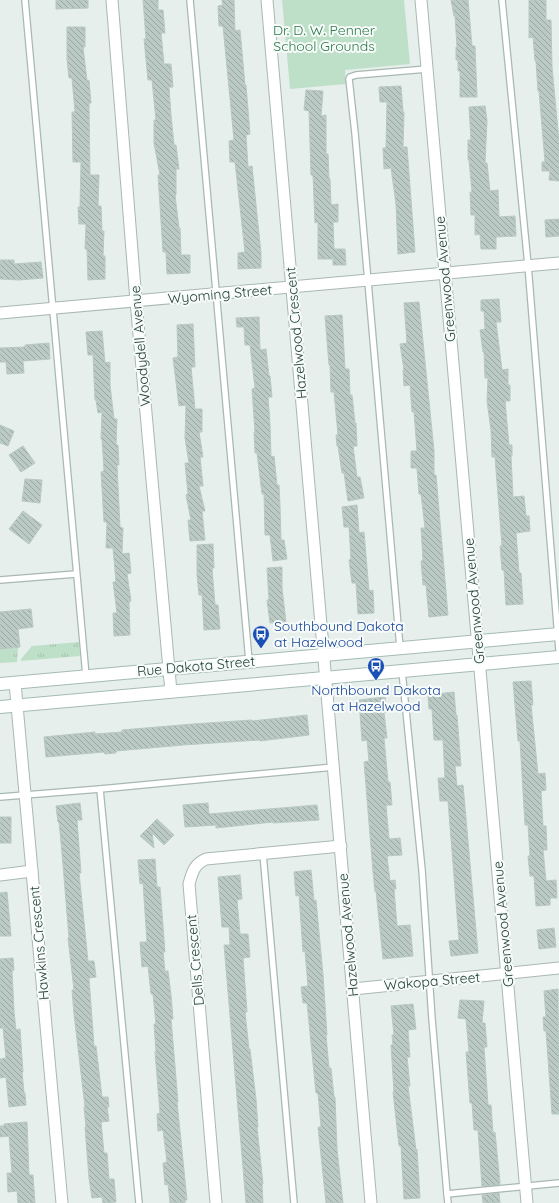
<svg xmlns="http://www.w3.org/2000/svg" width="559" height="1203" viewBox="0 0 559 1203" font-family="Quicksand,sans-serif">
<defs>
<pattern id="grass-tufts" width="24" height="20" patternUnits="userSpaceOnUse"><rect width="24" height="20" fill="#bfe0c8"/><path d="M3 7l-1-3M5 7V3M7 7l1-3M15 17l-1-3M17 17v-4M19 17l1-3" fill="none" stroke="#a4c1ad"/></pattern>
<pattern id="building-back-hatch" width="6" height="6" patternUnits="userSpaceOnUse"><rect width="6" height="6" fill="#bbcac4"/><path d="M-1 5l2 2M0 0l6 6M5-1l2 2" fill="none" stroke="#98a6a0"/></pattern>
</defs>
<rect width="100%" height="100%" fill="#e6efeb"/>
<g fill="url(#grass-tufts)">
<polygon points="79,642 80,656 21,661 21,659 32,646"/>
<polygon points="18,647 17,662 0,663 0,649"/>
</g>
<polygon fill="#bfe0c8" points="282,0 404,0 410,64 345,70 346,84 290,89"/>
<g fill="url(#building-back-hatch)" stroke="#b8c9c2">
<polygon points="56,0 88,0 88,8 56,9"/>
<polygon points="143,0 158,0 158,10 163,10 165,33 161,33 164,64 171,64 173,87 169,87 171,115 174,145 176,145 179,169 176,169 176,195 175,195 179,228 180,228 181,255 190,255 190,273 167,274 166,252 163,252 158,175 160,175 154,143 154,120 156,120 152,80 148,80 144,39 146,39"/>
<polygon points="222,0 234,0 235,31 240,30 245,85 246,85 250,134 246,135 248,167 252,166 261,253 261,268 238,269 238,253 245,252 235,162 230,162 229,141 234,140 223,26 219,26 218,6 223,5"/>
<polygon points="451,0 468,0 472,46 475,46 477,97 460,97 460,71 458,71 458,60 456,60 456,47 457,47 455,16 454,16"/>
<polygon points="529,0 546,0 546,20 551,20 552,67 559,141 559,181 549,180 550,171 542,171 542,162 545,162 539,91 538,91 536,61 535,61 533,37 529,38"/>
<polygon points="67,27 85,27 85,47 83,47 87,81 89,80 91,103 89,103 90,175 99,175 98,206 101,206 102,231 104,231 103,256 105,256 105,279 88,280 87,249 85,249 86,224 79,224 78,207 80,207 81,162 73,162 72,112 75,112 72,78 69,78 67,59"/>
<polygon points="401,86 403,112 404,112 403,147 407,147 415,252 398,254 396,204 391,168 384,169 383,148 386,148 387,102 380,102 379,87"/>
<polygon points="306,90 323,91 321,116 326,115 326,154 328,154 329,179 330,179 331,205 338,204 338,222 333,222 334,249 345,249 346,265 333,265 333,259 318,259 318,222 315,223 313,175 311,175 309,111 304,110"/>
<polygon points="485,106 487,121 485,163 487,163 490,191 498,190 499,217 515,216 516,236 496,237 496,249 481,249 480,234 475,235 475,215 471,215 470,192 472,192 469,160 468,160 468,140 471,140 469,107"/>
<polygon points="559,219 559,236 546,237 545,220"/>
<polygon points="0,260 14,260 14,264 41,262 43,278 19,280 0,279"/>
<polygon points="499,299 501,322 496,322 502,370 508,369 508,385 510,385 510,401 505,401 509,445 512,445 512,456 511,456 513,497 524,496 526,516 529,516 530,531 516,533 519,573 521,573 523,604 506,605 504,570 502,570 500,546 502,546 495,457 492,457 491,430 487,401 488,378 485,378 484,352 483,352 480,330 485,329 484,311 481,311 481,300"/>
<polygon points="419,302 434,451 434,475 436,475 448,615 429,617 426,585 423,585 421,561 423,560 421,528 425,528 421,494 419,494 417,468 411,468 411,451 417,451 414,412 412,412 410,385 404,386 403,370 404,370 400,344 407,343 404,303"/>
<polygon points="342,315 345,369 349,369 350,395 352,395 355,423 356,423 357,446 353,446 357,477 360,477 364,498 348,501 344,473 342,473 338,446 337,446 336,435 338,435 334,392 331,392 330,365 329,365 325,316"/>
<polygon points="259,317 260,350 266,349 269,376 270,376 272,397 268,397 270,424 271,457 274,456 277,485 279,485 280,506 281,540 284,540 287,559 273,561 270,535 265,535 264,494 262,494 257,453 255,453 254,432 255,432 252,389 255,388 250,345 245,345 244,327 237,327 236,318"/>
<polygon points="193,324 195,367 191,367 195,409 202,409 202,432 199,432 203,457 200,457 203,486 199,486 205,511 202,511 205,540 190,541 188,520 191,520 186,495 188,494 185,463 189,463 185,438 186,405 179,406 173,358 178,357 177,325"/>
<polygon points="102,331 105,363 110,362 110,385 114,419 117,419 116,445 118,445 119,465 117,465 120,527 123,528 122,554 129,553 131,573 127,574 131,601 129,602 130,635 114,636 113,613 117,613 113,582 116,582 113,548 106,548 107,522 104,522 101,472 104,471 102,439 101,439 102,412 98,413 96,400 95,400 93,355 88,355 86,332"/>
<polygon points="49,343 50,359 23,361 24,373 7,374 6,362 0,362 0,348 25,347 25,345"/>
<polygon points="0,425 14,431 8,446 0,443"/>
<polygon points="23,446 35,463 21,472 9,455"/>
<polygon points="25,479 42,480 40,503 22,501"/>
<polygon points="357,505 359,533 364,532 369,591 373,590 374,613 358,614 356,583 352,583 349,560 351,559 349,527 344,527 342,507"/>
<polygon points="23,511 42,525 29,544 9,529"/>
<polygon points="213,544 214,568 212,568 215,605 218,605 220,629 204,630 202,595 199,595 197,575 197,545"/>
<polygon points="282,567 282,588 286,622 270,623 267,600 269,600 267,568"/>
<polygon points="31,609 33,627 18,629 20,647 0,649 0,612"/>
<polygon points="531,681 533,705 531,705 538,774 545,773 546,790 541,791 543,826 546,826 547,850 543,850 546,881 556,880 557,898 550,898 550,905 536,906 534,876 530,876 528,856 530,856 528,825 525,825 520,741 518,741 513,682"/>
<polygon points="454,692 456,715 457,715 461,766 455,766 457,786 463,785 478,953 451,956 449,941 459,940 448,801 440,801 438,778 445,778 443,740 434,740 432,709 429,709 428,695"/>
<polygon points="385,697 387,712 384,713 387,738 384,738 388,782 390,782 392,805 386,805 389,839 400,838 402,855 387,856 390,881 395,880 396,889 394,889 397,926 410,925 413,956 383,959 376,891 375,892 373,872 364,762 369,761 367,740 362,741 359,700"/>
<polygon points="307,715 309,735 260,741 260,740 183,745 116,751 116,753 105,754 104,752 46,757 44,737 95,732 95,734 122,732 122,730 193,724 252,720 252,721"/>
<polygon points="80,803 82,820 77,820 81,873 79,873 88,961 94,961 96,977 89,978 94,1046 96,1046 102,1097 108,1097 109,1107 107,1107 109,1121 101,1122 104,1153 107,1153 109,1179 114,1179 116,1202 103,1203 102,1197 92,1198 89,1178 85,1127 86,1127 84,1107 85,1107 74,1014 72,990 74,990 68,938 69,938 62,853 59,822 58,822 56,806"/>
<polygon points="208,803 209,814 317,805 319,820 273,823 273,822 216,828 216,825 185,827 183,805"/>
<rect x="0" y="817" width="11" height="26"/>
<polygon points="157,819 174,835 164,845 152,833 154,848 140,836"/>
<polygon points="155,859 157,887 160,887 165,952 163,952 165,971 168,971 171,995 173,1019 171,1019 178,1102 177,1102 187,1200 185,1200 185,1203 170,1203 168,1184 165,1185 163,1163 167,1162 163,1130 158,1131 157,1114 160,1113 155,1052 156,1051 154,1024 156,1024 153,994 151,994 148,966 142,967 140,942 147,942 143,883 140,884 138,860"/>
<polygon points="311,870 314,901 316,900 323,975 327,1035 326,1035 329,1068 331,1068 334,1097 335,1097 337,1149 343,1203 326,1203 318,1127 321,1127 318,1093 316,1093 307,1003 303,1003 301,987 308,986 305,951 303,952 299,895 296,896 294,872"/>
<polygon points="240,875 242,899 237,900 240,934 248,934 250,957 243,958 247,1012 245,1012 249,1049 250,1049 256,1099 258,1127 257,1127 263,1184 262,1184 263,1203 246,1203 224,945 230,945 229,927 222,927 218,877"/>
<polygon points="7,892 11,936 0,936 0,893"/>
<polygon points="554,928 556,947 539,949 537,930"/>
<polygon points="13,958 14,970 12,971 14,1011 16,1030 20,1029 23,1072 22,1072 24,1093 25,1093 26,1105 9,1107 6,1077 0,1078 0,1059 6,1058 3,1028 0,1028 0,959"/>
<polygon points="558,989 559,1114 552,1114 546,1031 544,1031 543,1017 546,1017 544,991"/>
<polygon points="460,1000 484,1001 482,1023 485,1023 487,1047 484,1047 488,1105 491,1105 493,1133 495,1132 500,1183 499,1185 482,1186 478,1130 474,1130 472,1103 470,1103 466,1052 469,1052 466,1019 458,1018"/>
<polygon points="413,1004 416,1029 408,1030 410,1057 407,1057 410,1086 408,1086 416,1150 417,1149 420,1198 404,1199 401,1146 399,1146 393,1092 394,1092 391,1045 393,1045 392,1035 394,1035 391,1006"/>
<polygon points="27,1122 29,1175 33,1175 35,1203 18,1203 17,1191 8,1192 7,1173 12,1173 9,1136 0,1137 0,1126 4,1126 4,1124"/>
<polygon points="499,1193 500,1203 483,1203 482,1195"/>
</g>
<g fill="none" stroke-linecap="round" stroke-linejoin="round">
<g stroke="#a8b8b2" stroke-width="8">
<g id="service">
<polyline points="25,0 86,676"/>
<polyline points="190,0 249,661"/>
<polyline points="502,0 528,265 559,650"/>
<polyline points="0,580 76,574"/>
<polyline points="400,648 355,133 349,79 350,77 356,75 427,69"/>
<polyline points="402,671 422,870 432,1019 447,1194 559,1183"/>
<polyline points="0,797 100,789"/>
<polyline points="263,854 294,1203"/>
<polyline points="447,1194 448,1203"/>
<polyline points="139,1203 100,789 334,767"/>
</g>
</g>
<g stroke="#a8b8b2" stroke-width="13">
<g id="minor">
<polyline points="112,0 136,301 171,692"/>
<polyline points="267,0 371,1203"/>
<polyline points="421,0 527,1203"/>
<polyline points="0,313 559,263"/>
<polyline points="15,683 62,1203"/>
<polyline points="0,875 32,871"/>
<polyline points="353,989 559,968"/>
<path d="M216,1203L189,884C192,873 194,864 206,859L341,846"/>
</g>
</g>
<g stroke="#a4bbb3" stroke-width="14">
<g id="secondary">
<polyline points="0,684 559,634"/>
<polyline points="0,707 559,657"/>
</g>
</g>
<use href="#service" stroke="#fff" stroke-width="5.5"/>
<use href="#minor" stroke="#fff" stroke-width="11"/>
<use href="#secondary" stroke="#fff" stroke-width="12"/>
</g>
<defs>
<g id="bus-pin" transform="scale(0.9)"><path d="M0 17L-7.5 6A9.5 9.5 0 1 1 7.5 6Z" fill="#1a4fb4" stroke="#f7fbf9"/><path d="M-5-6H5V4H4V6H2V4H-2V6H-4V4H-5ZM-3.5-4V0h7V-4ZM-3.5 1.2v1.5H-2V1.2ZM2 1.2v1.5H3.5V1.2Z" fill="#fff"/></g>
</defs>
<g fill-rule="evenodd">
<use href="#bus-pin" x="261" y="634"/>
<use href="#bus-pin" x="376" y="666"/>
</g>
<g text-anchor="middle" stroke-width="4" stroke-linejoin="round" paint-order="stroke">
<g font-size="14" fill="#2d7a4b" stroke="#f7fbf9">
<text x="324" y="35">Dr. D. W. Penner<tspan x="324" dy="16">School Grounds</tspan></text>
</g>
<g font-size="14" fill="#24423a" stroke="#f7fbf9">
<text transform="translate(445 279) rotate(-95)" y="5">Greenwood Avenue</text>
<text transform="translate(220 294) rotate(-5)" y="5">Wyoming Street</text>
<text transform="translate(296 333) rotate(-95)" y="5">Hazelwood Crescent</text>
<text transform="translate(140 346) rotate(-95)" y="5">Woodydell Avenue</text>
<text transform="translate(474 601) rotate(-95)" y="5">Greenwood Avenue</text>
<text transform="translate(196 666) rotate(-5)" y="5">Rue Dakota Street</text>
<text transform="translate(503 924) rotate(-95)" y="5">Greenwood Avenue</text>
<text transform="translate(348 935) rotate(-95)" y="5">Hazelwood Avenue</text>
<text transform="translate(39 943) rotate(-95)" y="5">Hawkins Crescent</text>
<text transform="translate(195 960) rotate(-95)" y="5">Dells Crescent</text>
<text transform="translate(432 981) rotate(-5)" y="5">Wakopa Street</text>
</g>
<g font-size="14" fill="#164399" stroke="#f7fbf9" text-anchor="start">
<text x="274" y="631">Southbound Dakota<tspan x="274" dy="16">at Hazelwood</tspan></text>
<text x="376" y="695" text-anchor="middle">Northbound Dakota<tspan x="376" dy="16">at Hazelwood</tspan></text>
</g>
</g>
</svg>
